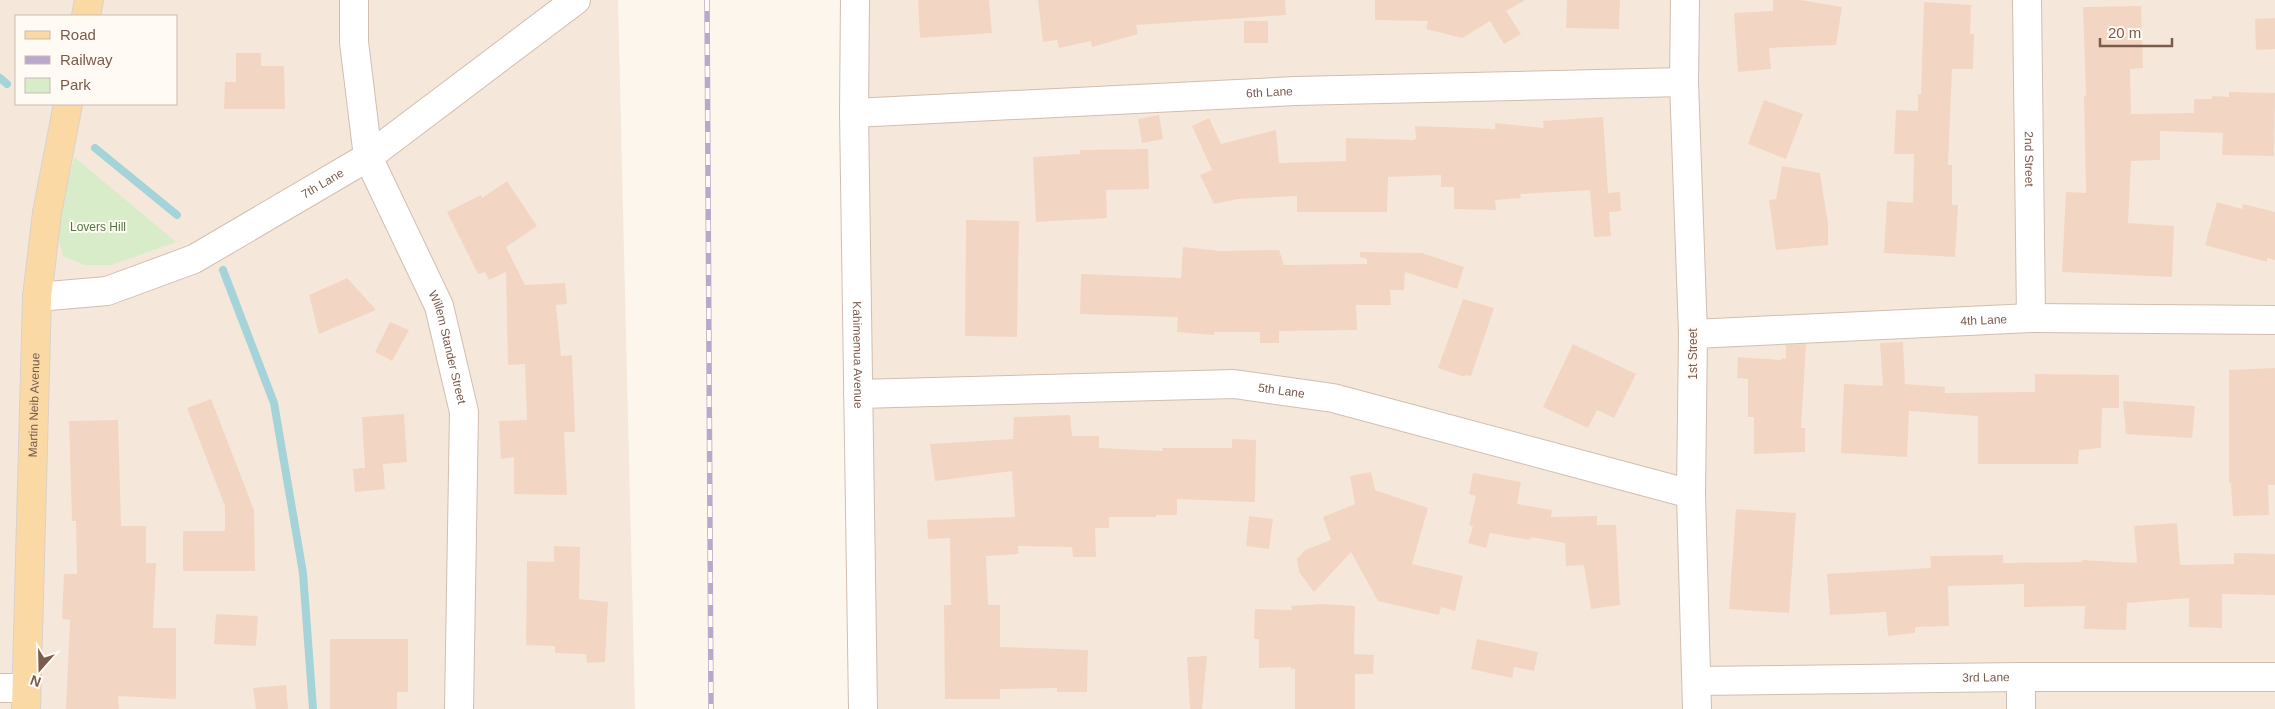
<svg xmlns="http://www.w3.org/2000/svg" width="2275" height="709" viewBox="0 0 2275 709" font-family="Arial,sans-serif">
<rect width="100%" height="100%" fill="#fdf6ec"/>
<g fill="#f5e8da" fill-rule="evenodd">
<path d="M0,0H618L635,709H0ZM16,16H176V104H16Z"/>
<polygon points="855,0 2275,0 2275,709 863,709"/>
</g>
<polygon fill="#d8ecc9" points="74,157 176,242 111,265 84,265 63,256 58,238 64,200"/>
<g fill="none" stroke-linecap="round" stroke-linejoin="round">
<g stroke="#a5d3da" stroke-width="8">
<polyline points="0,78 7,84"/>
<polyline points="95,148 177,215"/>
<polyline points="223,270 274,403 303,573 313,709"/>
</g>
</g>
<g fill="#f3d5c3">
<polygon points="918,0 989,0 992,33 920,38"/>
<polygon points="1038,0 1285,0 1286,15 1136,25 1138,34 1092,47 1091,41 1059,48 1057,40 1043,42"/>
<polygon points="1375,0 1525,0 1506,11 1521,34 1504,44 1490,21 1462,38 1426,29 1428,21 1375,20"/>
<polygon points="1567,0 1620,0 1619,29 1566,28"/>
<polygon points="1773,0 1800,0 1842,7 1836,45 1769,48 1771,69 1738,72 1734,13 1773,11"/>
<polygon points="1924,2 1971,5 1970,34 1974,34 1973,69 1952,69 1948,165 1952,165 1952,205 1958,205 1955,257 1884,253 1887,201 1913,203 1914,154 1894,154 1896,110 1918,111 1918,94 1921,94"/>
<polygon points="2141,6 2143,68 2130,69 2131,114 2194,113 2194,99 2212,99 2212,96 2229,97 2229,92 2275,93 2274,156 2222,155 2223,133 2160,131 2160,160 2131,161 2128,223 2174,226 2172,277 2062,272 2066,192 2086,193 2084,96 2086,96 2083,7"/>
<polygon points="2275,18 2275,49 2256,50 2255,19"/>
<rect x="1244" y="21" width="24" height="22"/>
<polygon points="236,53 261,53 261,66 284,66 285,109 224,109 225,82 236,82"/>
<polygon points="1764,100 1803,114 1786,159 1748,144"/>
<polygon points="1159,115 1163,139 1142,143 1138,119"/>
<polygon points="1603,117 1608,193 1620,192 1621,211 1609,212 1611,236 1594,237 1590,190 1520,194 1521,198 1495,200 1496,210 1454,209 1454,187 1441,187 1441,175 1388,177 1387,212 1297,212 1297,196 1238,199 1214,204 1200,175 1212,170 1192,126 1209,118 1221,144 1276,130 1279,163 1346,161 1346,138 1414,140 1416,138 1415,126 1495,129 1495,123 1544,128 1543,121"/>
<polygon points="1148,149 1149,189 1106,190 1107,218 1036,222 1033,157 1080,154 1080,150"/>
<polygon points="1782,166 1820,173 1828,224 1828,245 1776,250 1769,200 1776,199"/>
<polygon points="507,181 537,226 506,247 525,285 565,283 567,304 556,305 561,356 572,355 575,432 564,432 567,495 514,494 514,457 501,459 499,421 527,420 525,364 508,365 506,272 489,280 485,272 478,274 447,212 481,195 482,198"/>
<polygon points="2217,202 2242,209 2243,204 2275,212 2275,260 2267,258 2267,262 2205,245"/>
<polygon points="966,220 1019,221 1017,337 965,336"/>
<polygon points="1183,247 1220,251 1279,250 1284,265 1367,264 1367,259 1360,257 1360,252 1422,253 1464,267 1457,289 1405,272 1404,290 1390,290 1391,305 1356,305 1357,330 1279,331 1279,343 1260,343 1260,332 1214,332 1214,335 1177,332 1178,317 1080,314 1081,274 1181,278"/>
<polygon points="347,278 376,310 319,334 309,295"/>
<polygon points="1463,299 1494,308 1471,376 1465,375 1465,377 1438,368"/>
<polygon points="390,322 409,330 392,361 375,352"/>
<polygon points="1903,342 1905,384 1945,387 1945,393 2035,392 2035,374 2119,375 2119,408 2102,408 2101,448 2079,450 2078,464 1978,464 1978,416 1909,411 1907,457 1841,453 1844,384 1883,386 1880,343"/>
<polygon points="1573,344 1636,374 1614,418 1597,410 1588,428 1543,407"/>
<polygon points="1806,344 1801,428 1805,428 1805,452 1754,454 1754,417 1748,417 1748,379 1737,378 1738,357 1781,360 1781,358 1786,359 1786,345"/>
<polygon points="2275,368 2275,485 2268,485 2269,515 2233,516 2231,483 2229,483 2229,370"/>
<polygon points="211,399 254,510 255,571 183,571 183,531 225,531 225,506 187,408"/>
<polygon points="2123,401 2195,406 2192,438 2126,434"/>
<polygon points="404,414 407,462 383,464 385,489 355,492 353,469 365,468 362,417"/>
<polygon points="1070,415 1072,436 1099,436 1099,448 1163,451 1162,448 1232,448 1232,439 1256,440 1255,502 1177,499 1177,515 1156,515 1156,517 1109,517 1109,528 1095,528 1096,557 1073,557 1072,547 1018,546 1019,554 986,556 988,605 1000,605 1000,647 1088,650 1087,692 1057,692 1057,688 1000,689 1000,699 945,699 944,605 951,605 950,538 928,539 927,520 1015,517 1012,471 935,481 930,444 1013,439 1014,417"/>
<polygon points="118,420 121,526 146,526 146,563 156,563 153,628 176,628 176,699 118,696 119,709 66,709 70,620 62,619 64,574 77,574 76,521 72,521 69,421"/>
<polygon points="1371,472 1375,490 1428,508 1412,564 1463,576 1455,611 1441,607 1439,615 1378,601 1351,552 1314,592 1299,572 1297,559 1305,550 1331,540 1323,517 1355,504 1350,476"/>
<polygon points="1473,473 1521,482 1517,504 1552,510 1551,517 1597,516 1597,525 1616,525 1620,605 1591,609 1584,565 1566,566 1565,543 1531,537 1531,540 1490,533 1486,548 1468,543 1473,526 1469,525 1476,496 1469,494"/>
<polygon points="1736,509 1796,513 1789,613 1729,609"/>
<polygon points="1249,516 1273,519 1269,549 1246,546"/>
<polygon points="2177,523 2180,565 2234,564 2234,553 2275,554 2275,595 2222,594 2222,628 2189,627 2189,598 2127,603 2126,630 2084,629 2085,606 2024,607 2024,584 1948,586 1949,626 1915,627 1915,633 1888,636 1886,612 1830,615 1827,574 1931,568 1930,556 2003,555 2003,563 2082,562 2082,560 2137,563 2134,526"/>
<polygon points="554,546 580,547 579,599 608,602 605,662 587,663 586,654 555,653 555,646 526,645 527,561 554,562"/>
<polygon points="1322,604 1355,606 1354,654 1374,655 1373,674 1355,674 1355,709 1295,709 1295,669 1291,669 1291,667 1259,668 1259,639 1254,639 1255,609 1292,610 1291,606"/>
<polygon points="216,614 258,616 256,646 214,644"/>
<polygon points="330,639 408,639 408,692 397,692 397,709 330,709"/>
<polygon points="1477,639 1538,652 1534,671 1514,667 1512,678 1471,669"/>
<polygon points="1207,656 1202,709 1190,709 1187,657"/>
<polygon points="286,685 288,709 256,709 253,688"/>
</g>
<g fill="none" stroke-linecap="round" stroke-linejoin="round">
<g stroke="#d1beb0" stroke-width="30">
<g id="minor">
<path id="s1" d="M354,0V42L368,157L439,306L464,412L459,709"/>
<path id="s2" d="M855,0L854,113L863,709"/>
<polyline points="1685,0 1684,82 1693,334 1691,494 1697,709"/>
<path id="s3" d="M2027,0L2031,318"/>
<path id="s4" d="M854,113L1295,91L1684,82"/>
<path id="s5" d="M37,297L107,291L194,259L368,157L576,0"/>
<path id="s6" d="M1693,334L2031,318L2275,320"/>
<path id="s7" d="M858,394L1234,384L1333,398L1691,494"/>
<polyline points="2021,677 2021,709"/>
<path id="s8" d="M1697,681L2021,677H2275"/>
<polyline points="0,688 25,688"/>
</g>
</g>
<g stroke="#dad1cd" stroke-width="30">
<g id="major">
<polyline points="86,16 89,0"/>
<path id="s9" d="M26,709L37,297L47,213L68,104"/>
</g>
</g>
<use href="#minor" stroke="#fff" stroke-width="28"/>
<use href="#major" stroke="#fbd9a5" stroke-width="28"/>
<g stroke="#b9a8c9" stroke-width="5.5">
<polyline id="rail" points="707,0 711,709"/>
</g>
<use href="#rail" stroke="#fffaf3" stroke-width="4" stroke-dasharray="11" stroke-linecap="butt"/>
</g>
<g text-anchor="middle" stroke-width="4" stroke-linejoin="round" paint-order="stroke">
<g font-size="12" fill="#7a5c4d" stroke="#fffaf3">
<text dy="4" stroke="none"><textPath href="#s4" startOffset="416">6th Lane</textPath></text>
<text dy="4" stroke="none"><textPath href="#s3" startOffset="159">2nd Street</textPath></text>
<text dy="4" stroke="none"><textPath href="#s5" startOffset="312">7th Lane</textPath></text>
<text dy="4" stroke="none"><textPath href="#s6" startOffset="291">4th Lane</textPath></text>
<text dy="4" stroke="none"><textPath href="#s1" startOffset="365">Willem Stander Street</textPath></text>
<text transform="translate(1693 354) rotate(-90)" y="4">1st Street</text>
<text dy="4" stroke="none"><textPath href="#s2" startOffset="355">Kahimemua Avenue</textPath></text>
<text dy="4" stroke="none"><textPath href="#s7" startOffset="424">5th Lane</textPath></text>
<text dy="4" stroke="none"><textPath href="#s9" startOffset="304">Martin Neib Avenue</textPath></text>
<text dy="4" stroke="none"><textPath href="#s8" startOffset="289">3rd Lane</textPath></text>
</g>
<g font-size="12" fill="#537a41" stroke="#fffaf3">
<text x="98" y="231">Lovers Hill</text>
</g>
</g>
<rect x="15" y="15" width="162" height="90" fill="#fffaf3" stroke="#cabbb1"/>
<rect x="25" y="31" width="25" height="8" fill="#fbd9a5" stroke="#cabbb1"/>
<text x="60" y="40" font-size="15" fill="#7a5c4d">Road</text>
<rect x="25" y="56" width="25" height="8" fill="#b9a8c9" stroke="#cabbb1"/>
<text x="60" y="65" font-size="15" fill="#7a5c4d">Railway</text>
<rect x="25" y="78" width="25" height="15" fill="#d8ecc9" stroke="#cabbb1"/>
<text x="60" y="90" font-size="15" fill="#7a5c4d">Park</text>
<g transform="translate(40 669) rotate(200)" stroke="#fffaf3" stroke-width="4" paint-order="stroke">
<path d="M0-4L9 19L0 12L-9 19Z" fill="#7a5c4d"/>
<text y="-8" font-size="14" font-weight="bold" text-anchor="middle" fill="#7a5c4d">N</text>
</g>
<path d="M2100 38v8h72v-8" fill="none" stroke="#7a5c4d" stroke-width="2.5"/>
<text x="2108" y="38" font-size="15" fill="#7a5c4d" stroke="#fffaf3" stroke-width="4" paint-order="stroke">20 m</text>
</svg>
